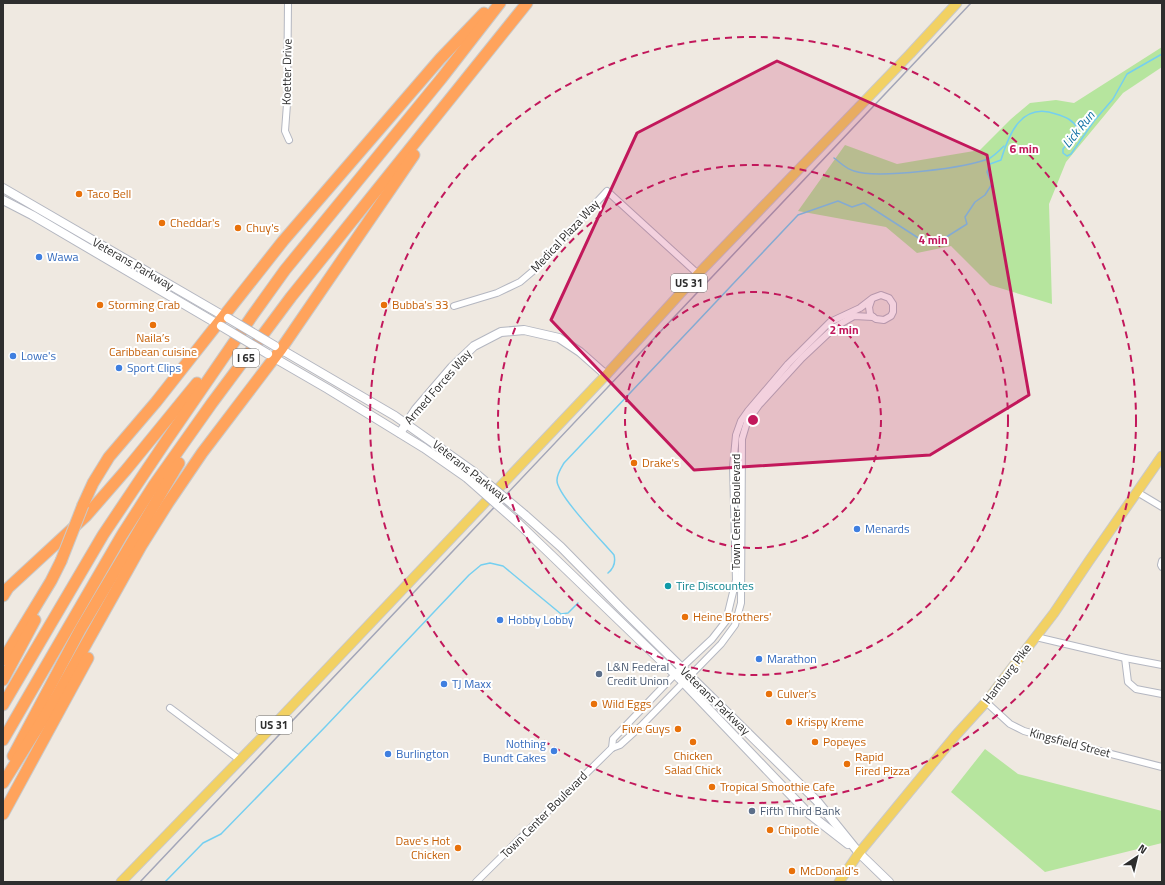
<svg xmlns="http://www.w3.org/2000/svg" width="1165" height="885" viewBox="0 0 1165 885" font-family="'Titillium Web',sans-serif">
<rect width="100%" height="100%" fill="#efe9e1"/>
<g fill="#b6e59e">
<polygon points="1162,47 1162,67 1123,93 1066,162 1049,204 1052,304 990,285 951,246 917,253 886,227 798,211 845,145 897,164 980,150 1011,119 1030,103 1056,100 1074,103"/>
<polygon points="985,749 1018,774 1162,811 1162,843 1045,872 951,792"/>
</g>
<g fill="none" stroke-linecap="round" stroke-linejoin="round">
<g stroke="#75cff0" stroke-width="1.5">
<path d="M834,158C841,163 846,169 854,171C877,179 968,168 990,158C995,155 1000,150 1004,146"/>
<path d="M608,573C614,568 616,563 614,555C603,542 556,494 557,480C557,474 561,468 564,463L798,215L838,201L852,207L864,203L923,241H940L967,224L965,217L975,202L985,195L992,184L987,172L990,164L1001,160C1009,133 1022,102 1056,114C1066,117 1073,120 1078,129L1076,134L1063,149V153L1067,156L1071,154L1094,121L1113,99L1127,74L1162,54"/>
<polyline points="165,882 203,843 221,834 326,726 469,575 481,565 490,563 503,566 561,614 568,613 578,603"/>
</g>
<g stroke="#b4b7c1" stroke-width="8">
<g id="minor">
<polyline points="288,3 287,104 285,131 289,140"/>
<polyline points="454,306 497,293 520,282 533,271 607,191 698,274"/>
<polyline points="1137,492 1162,507"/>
<polyline points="1162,561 1161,565 1162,567"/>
<polyline points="1036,637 1125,658 1162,665"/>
<polyline points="1125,658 1128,682 1136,689 1162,694"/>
<polyline points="986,702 1010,724 1024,731 1052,739 1162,767"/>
<polyline points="170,708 240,760"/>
<polyline points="612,748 613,739 681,668 712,639 726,621 736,580 733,467 736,435 741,421 748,411 788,364 830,322 860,308 873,298 881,295 889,298 893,304 893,312 891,316 884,320 876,319 873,317 870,314 869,307 871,301"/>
<polyline points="476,882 612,748 620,745 641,726 721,644 735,625 741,603 742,439 747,422 759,405 802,358 835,327 854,316 873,317"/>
</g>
</g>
<g stroke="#b4b7c1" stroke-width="10">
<g id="secondary">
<polyline points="3,188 227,318"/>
<polyline points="3,200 32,215 221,326"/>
<polyline points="277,347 395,416 474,472"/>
<polyline points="271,356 328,389 424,448 467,478"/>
<polyline points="400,433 416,409 452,367 474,346 501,332 524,330 559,338 580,352 606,375"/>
<polyline points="525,515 561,547 622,609 817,801 859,853 889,882"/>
<polyline points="518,523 680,679 808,813 848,844"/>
</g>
</g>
<g stroke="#c9c9c9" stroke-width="11">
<g id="primary">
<polyline points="121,882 271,728 606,375 698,274 910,54 957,3"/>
<polyline points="839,882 859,853 956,735 986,702 1054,613 1089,561 1162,456"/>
</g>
</g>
<g stroke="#c9c9c9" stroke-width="13">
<g id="motorway">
<polyline points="83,505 93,483 109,457 156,402 283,241 440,59 484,13"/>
<polyline points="3,596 8,588 86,516 126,470 197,383"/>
<polyline points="3,660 51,581 61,561"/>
<polyline points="3,680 35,620"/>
<polyline points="3,705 103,535 164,444 252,316 285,270 441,79 500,3"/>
<polyline points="3,740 122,535 154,485 212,403 291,297 527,3"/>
<polyline points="13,756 80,630 179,463"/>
<polyline points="3,783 53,703 141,546 168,503 202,453 281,349 414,155"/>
<polyline points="3,814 88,658"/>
</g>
</g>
<use href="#minor" stroke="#fff" stroke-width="6"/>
<use href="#secondary" stroke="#fff" stroke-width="8"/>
<use href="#primary" stroke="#f2d163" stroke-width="9"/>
<use href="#motorway" stroke="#ffa35c" stroke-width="11"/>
<polyline stroke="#a3a6b8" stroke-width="1.5" points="140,882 971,3"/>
<g stroke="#b4b7c1" stroke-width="10" stroke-linecap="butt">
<g id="secondary-bridge">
<polyline points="228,318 275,346"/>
<polyline points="221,326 268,354"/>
<polyline points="474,472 525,515"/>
<polyline points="467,478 518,523"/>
</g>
</g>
<g stroke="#c9c9c9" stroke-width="13" stroke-linecap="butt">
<polyline id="motorway-bridge" points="61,561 83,505"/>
</g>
<use href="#secondary-bridge" stroke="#fff" stroke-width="8"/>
<use href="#motorway-bridge" stroke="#ffa35c" stroke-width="11"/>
</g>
<path fill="#c2185b" fill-opacity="0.2" stroke="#c2185b" stroke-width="3" stroke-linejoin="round" d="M777,61L987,155L1029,395L930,455L694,470L551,320L637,133Z"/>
<g fill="none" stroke="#c2185b" stroke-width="2" stroke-dasharray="7 5">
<circle cx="753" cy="420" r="128"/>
<circle cx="753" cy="420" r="255"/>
<circle cx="753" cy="420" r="383"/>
</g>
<g fill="#e8710a" stroke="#fff" stroke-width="1.5">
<circle cx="79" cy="194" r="4"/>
<circle cx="162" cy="223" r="4"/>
<circle cx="238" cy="228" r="4"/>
<circle cx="100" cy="305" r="4"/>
<circle cx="384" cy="305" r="4"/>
<circle cx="153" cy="325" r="4"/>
<circle cx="634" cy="463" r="4"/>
<circle cx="685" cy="617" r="4"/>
<circle cx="769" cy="694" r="4"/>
<circle cx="594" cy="704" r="4"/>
<circle cx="789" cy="722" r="4"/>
<circle cx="678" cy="729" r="4"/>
<circle cx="693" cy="742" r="4"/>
<circle cx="815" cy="742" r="4"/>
<circle cx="847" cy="764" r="4"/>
<circle cx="712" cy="787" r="4"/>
<circle cx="770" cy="830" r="4"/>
<circle cx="458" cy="848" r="4"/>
<circle cx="792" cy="871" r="4"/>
</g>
<g fill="#3f7fe0" stroke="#fff" stroke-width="1.5">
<circle cx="39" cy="257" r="4"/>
<circle cx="13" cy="356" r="4"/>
<circle cx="119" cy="368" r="4"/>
<circle cx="857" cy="529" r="4"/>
<circle cx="500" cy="620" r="4"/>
<circle cx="759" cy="659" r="4"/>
<circle cx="444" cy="684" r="4"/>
<circle cx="554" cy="751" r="4"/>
<circle cx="388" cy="754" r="4"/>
</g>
<circle fill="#0f9aa8" stroke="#fff" stroke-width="1.5" cx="668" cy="586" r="4"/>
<g fill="#5c6f8a" stroke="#fff" stroke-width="1.5">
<circle cx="599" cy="674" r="4"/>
<circle cx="752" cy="811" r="4"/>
</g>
<g text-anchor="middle" stroke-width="4" stroke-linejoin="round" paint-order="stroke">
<g fill="#fff" stroke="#6d6d6d" stroke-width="1">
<rect x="671" y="274" width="36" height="18" rx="3"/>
<rect x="233" y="349" width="26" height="18" rx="3"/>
<rect x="256" y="716" width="36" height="18" rx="3"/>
</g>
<g font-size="11" font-weight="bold" fill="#2e2e2e">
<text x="689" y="287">US 31</text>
<text x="246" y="362">I 65</text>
<text x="274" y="729">US 31</text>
</g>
<g font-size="12" fill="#2e2e2e" stroke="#fff">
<text transform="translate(287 72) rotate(-89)" y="4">Koetter Drive</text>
<text transform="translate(565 236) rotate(-47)" y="4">Medical Plaza Way</text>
<text transform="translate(133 264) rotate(30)" y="4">Veterans Parkway</text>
<text transform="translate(438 387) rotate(-49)" y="4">Armed Forces Way</text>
<text transform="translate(470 471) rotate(38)" y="4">Veterans Parkway</text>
<text transform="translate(736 512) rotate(-90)" y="4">Town Center Boulevard</text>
<text transform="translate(1007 674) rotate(-53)" y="4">Hamburg Pike</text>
<text transform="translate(715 701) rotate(44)" y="4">Veterans Parkway</text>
<text transform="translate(1070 743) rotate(15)" y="4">Kingsfield Street</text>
<text transform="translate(544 815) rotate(-45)" y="4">Town Center Boulevard</text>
</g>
<g font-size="12" fill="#c56008" stroke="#fff" text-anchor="start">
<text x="87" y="198">Taco Bell</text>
<text x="170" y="227">Cheddar's</text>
<text x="246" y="232">Chuy's</text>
<text x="108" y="309">Storming Crab</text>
<text x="392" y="309">Bubba's 33</text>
<text x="153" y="342" text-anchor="middle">Naila’s<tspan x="153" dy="14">Caribbean cuisine</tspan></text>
<text x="642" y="467">Drake's</text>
<text x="693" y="621">Heine Brothers'</text>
<text x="777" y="698">Culver's</text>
<text x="602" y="708">Wild Eggs</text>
<text x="797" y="726">Krispy Kreme</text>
<text x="670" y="733" text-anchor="end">Five Guys</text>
<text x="823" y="746">Popeyes</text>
<text x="693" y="760" text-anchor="middle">Chicken<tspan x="693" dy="14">Salad Chick</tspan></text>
<text x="855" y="761">Rapid<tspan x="855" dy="14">Fired Pizza</tspan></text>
<text x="720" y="791">Tropical Smoothie Cafe</text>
<text x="778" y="834">Chipotle</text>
<text x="450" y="845" text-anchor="end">Dave's Hot<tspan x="450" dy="14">Chicken</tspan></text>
<text x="800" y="875">McDonald's</text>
</g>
<g font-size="12" fill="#366cbe" stroke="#fff" text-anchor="start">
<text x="47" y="261">Wawa</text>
<text x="21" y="360">Lowe's</text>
<text x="127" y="372">Sport Clips</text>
<text x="865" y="533">Menards</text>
<text x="508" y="624">Hobby Lobby</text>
<text x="767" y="663">Marathon</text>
<text x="452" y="688">TJ Maxx</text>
<text x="546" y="748" text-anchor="end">Nothing<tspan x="546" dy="14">Bundt Cakes</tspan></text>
<text x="396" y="758">Burlington</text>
</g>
<g font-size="12" fill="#0d838f" stroke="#fff" text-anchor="start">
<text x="676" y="590">Tire Discountes</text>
</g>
<g font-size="12" fill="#4e5e75" stroke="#fff" text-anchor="start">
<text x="607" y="671">L&amp;N Federal<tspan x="607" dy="14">Credit Union</tspan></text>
<text x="760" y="815">Fifth Third Bank</text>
</g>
<g font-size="13" font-style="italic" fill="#0d6fa3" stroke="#fff">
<text transform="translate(1078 129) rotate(-51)" y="5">Lick Run</text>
</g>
</g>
<circle cx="753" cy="420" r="6" fill="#c2185b" stroke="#fff" stroke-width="2"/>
<g font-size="12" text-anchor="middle" font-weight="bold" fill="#c2185b" stroke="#fff" stroke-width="4" stroke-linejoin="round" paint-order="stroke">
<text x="1024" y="153">6 min</text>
<text x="933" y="244">4 min</text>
<text x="844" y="334">2 min</text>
</g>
<rect width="1165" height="885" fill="none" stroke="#2e2e2e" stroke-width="8"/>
<g transform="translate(1137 857) rotate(35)" stroke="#ffffff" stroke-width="3" paint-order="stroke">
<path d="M0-3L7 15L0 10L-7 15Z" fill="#2e2e2e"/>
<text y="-6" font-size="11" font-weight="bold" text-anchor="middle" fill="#2e2e2e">N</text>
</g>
</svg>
